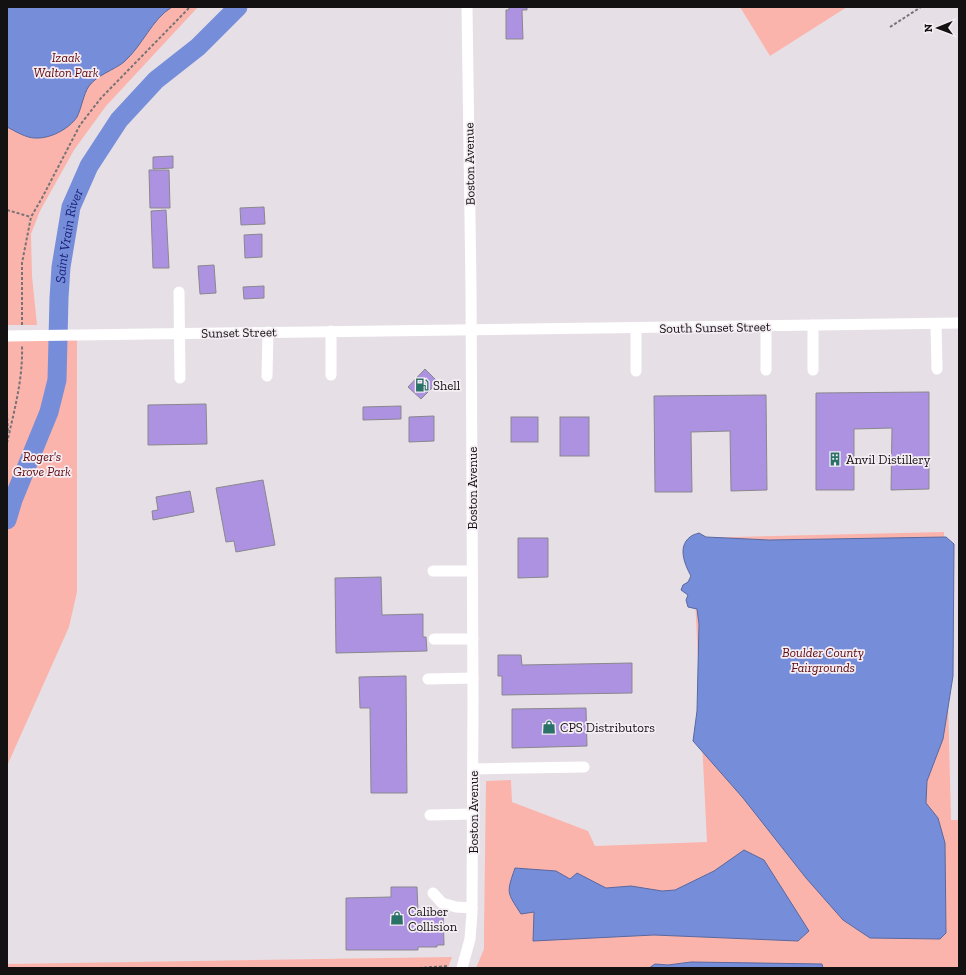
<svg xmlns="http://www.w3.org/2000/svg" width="966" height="975" viewBox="0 0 966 975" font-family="'Zilla Slab',serif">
<rect width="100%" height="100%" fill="#e6e0e6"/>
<g fill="#fbb4ac">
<polygon points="7,7 198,7 106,106 74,150 40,211 31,234 32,276 37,325 7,325"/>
<polygon points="740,7 847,7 770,56"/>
<polygon points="77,335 77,592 69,627 7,766 7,336"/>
<polygon points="944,532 951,820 959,820 959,968 476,968 484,949 484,931 486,781 511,780 512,802 588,831 595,846 707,842 692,538"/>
<polygon points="452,957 448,968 7,968 7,964"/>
</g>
<g fill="#768dd9" stroke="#59689e">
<path d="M7,7H172C152,19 143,45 124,62C114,70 97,75 89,86C83,95 82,107 77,117C69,129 50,139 35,138C26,138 15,131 7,127Z"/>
<path d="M699,533L706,537L769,540L946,537L954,544L953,676L943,739L927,781L926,803L938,818L945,843L946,933L940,939L870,938L843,920L806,878L743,798L693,741L697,711L699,624L697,609L688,607L686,600L688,595L681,590L683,585L688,582L691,576C685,565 677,547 690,537C692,535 696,534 699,533Z"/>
<path d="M744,850L764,860L809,931L798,941L654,935L533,941L534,912L521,914C507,892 506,894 515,868L556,871L570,879L577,873L606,888L631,886L662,891L675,890L714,871Z"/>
<polygon points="691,962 822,964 823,968 649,968 655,964 668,965"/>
</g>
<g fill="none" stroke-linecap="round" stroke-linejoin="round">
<path stroke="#768dd9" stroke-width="19" id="s1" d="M7,520L13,500L49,412L57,380L59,298L61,267L71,207L89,166L119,120L156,80L198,47L238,7"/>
</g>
<g fill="#ad92e1" stroke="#89878e">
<polygon points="509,7 527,7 527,10 522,10 523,39 506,39 506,10 509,10"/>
<polygon points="173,156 173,168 153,169 153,157"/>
<polygon points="149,170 169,170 170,208 150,208"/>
<polygon points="264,207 265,224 241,225 240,208"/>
<polygon points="166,210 169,268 153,268 151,211"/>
<polygon points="262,234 262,257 245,258 244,235"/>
<polygon points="214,265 216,293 200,294 198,266"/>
<polygon points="264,286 264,298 244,299 243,287"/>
<polygon points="425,369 438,382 421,399 408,387"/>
<polygon points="929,392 929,489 891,490 892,428 854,429 854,490 816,490 816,393"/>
<polygon points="766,395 767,490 731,491 730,431 691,432 692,492 655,492 654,396"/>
<polygon points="206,404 207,444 148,445 148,405"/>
<polygon points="401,406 401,419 363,420 363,407"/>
<polygon points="434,416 434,441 409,442 409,417"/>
<rect x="511" y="417" width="27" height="25"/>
<rect x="560" y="417" width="29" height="39"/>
<polygon points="263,480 275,545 236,552 234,541 226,542 216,488"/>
<polygon points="190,491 194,512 153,520 152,511 158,510 156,497"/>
<polygon points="518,538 548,538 548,577 518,578"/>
<polygon points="381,577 382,615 423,614 423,637 426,637 427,651 336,653 335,578"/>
<polygon points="498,655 521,655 522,665 632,663 632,693 502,695 502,676 498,676"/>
<polygon points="406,676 407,793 371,793 370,708 360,708 359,677"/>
<polygon points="586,708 587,746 512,748 512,709"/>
<polygon points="391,887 417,887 418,911 443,911 444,945 437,945 437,947 418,947 418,950 346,950 346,898 391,897"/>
</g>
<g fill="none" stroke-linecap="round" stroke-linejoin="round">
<g stroke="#787377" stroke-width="2" stroke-dasharray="3 2" stroke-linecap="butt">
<polyline points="890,27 921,7"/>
<polyline points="7,210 31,217"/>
<polyline points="22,325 22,263 31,217 42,198 80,125 101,98 190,7"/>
<polyline points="7,413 8,433"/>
<path d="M7,443C14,411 23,380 22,346"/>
<polyline points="419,968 448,966"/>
</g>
<g stroke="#fff" stroke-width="11">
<polyline points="179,292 180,378"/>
<polyline points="936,324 937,369"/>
<polyline points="813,325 813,370"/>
<polyline points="331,331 331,375"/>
<polyline points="7,336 959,323"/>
<polyline points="766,370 766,326"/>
<polyline points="636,371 636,328"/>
<polyline points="267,376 268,332"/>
<polyline points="433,571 472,571"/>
<polyline points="434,639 473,639"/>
<polyline points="428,679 473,678"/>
<polyline points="473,769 584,767"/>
<polyline points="430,815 473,814"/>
<polyline points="433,893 442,903 456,907 472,908"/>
<polyline points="462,968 470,939 472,913 473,700 471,288 467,7"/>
</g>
</g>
<defs>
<g id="fuel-bare" transform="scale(1.08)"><path d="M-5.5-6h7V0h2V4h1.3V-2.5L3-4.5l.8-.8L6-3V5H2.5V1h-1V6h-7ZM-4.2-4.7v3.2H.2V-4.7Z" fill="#2a7168" stroke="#f4edf3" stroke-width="2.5" paint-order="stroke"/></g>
<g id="building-bare" transform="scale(1.08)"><path d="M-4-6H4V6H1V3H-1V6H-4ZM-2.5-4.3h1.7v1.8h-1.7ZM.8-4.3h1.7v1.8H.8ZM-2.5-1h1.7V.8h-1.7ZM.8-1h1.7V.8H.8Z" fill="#2a7168" stroke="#f4edf3" stroke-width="2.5" paint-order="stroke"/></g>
<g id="shop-bare" transform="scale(1.08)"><path d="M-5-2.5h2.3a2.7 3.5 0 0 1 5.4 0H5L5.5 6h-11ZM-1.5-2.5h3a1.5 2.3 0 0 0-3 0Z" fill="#2a7168" stroke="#f4edf3" stroke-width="2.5" paint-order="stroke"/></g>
</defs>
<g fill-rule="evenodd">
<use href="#fuel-bare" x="422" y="385"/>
<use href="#building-bare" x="835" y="459"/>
<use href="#shop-bare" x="549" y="727"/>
<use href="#shop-bare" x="397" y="918"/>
</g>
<g text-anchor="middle" stroke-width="3.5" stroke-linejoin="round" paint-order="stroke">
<g font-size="13" font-style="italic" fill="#5e080c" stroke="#f4edf3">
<text x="66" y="62">Izaak<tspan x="66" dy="15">Walton Park</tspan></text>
<text x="42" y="461">Roger's<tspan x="42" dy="15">Grove Park</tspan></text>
<text x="823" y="657">Boulder County<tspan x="823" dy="15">Fairgrounds</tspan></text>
</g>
<g font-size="13" fill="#141113" stroke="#f4edf3">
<text transform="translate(469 164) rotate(-91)" y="5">Boston Avenue</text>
<text transform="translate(715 327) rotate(-1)" y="5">South Sunset Street</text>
<text transform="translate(239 332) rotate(-1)" y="5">Sunset Street</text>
<text transform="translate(472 488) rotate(-90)" y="5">Boston Avenue</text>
<text transform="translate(473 812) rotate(-90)" y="5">Boston Avenue</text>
</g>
<g font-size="13" fill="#141113" stroke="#f4edf3" text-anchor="start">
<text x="433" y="390">Shell</text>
<text x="846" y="464">Anvil Distillery</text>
<text x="560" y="732">CPS Distributors</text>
<text x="408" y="916">Caliber<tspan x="408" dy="15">Collision</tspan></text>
</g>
<g font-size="14" font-style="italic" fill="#19227a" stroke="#f4edf3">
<text dy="5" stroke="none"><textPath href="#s1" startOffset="294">Saint Vrain River</textPath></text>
</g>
</g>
<rect width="966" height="975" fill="none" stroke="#141113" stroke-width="16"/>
<g transform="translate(938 28) rotate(269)" stroke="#f4edf3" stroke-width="3" paint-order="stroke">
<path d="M0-3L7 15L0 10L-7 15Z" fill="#141113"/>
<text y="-6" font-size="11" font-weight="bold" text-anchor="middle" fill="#141113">N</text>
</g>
</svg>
